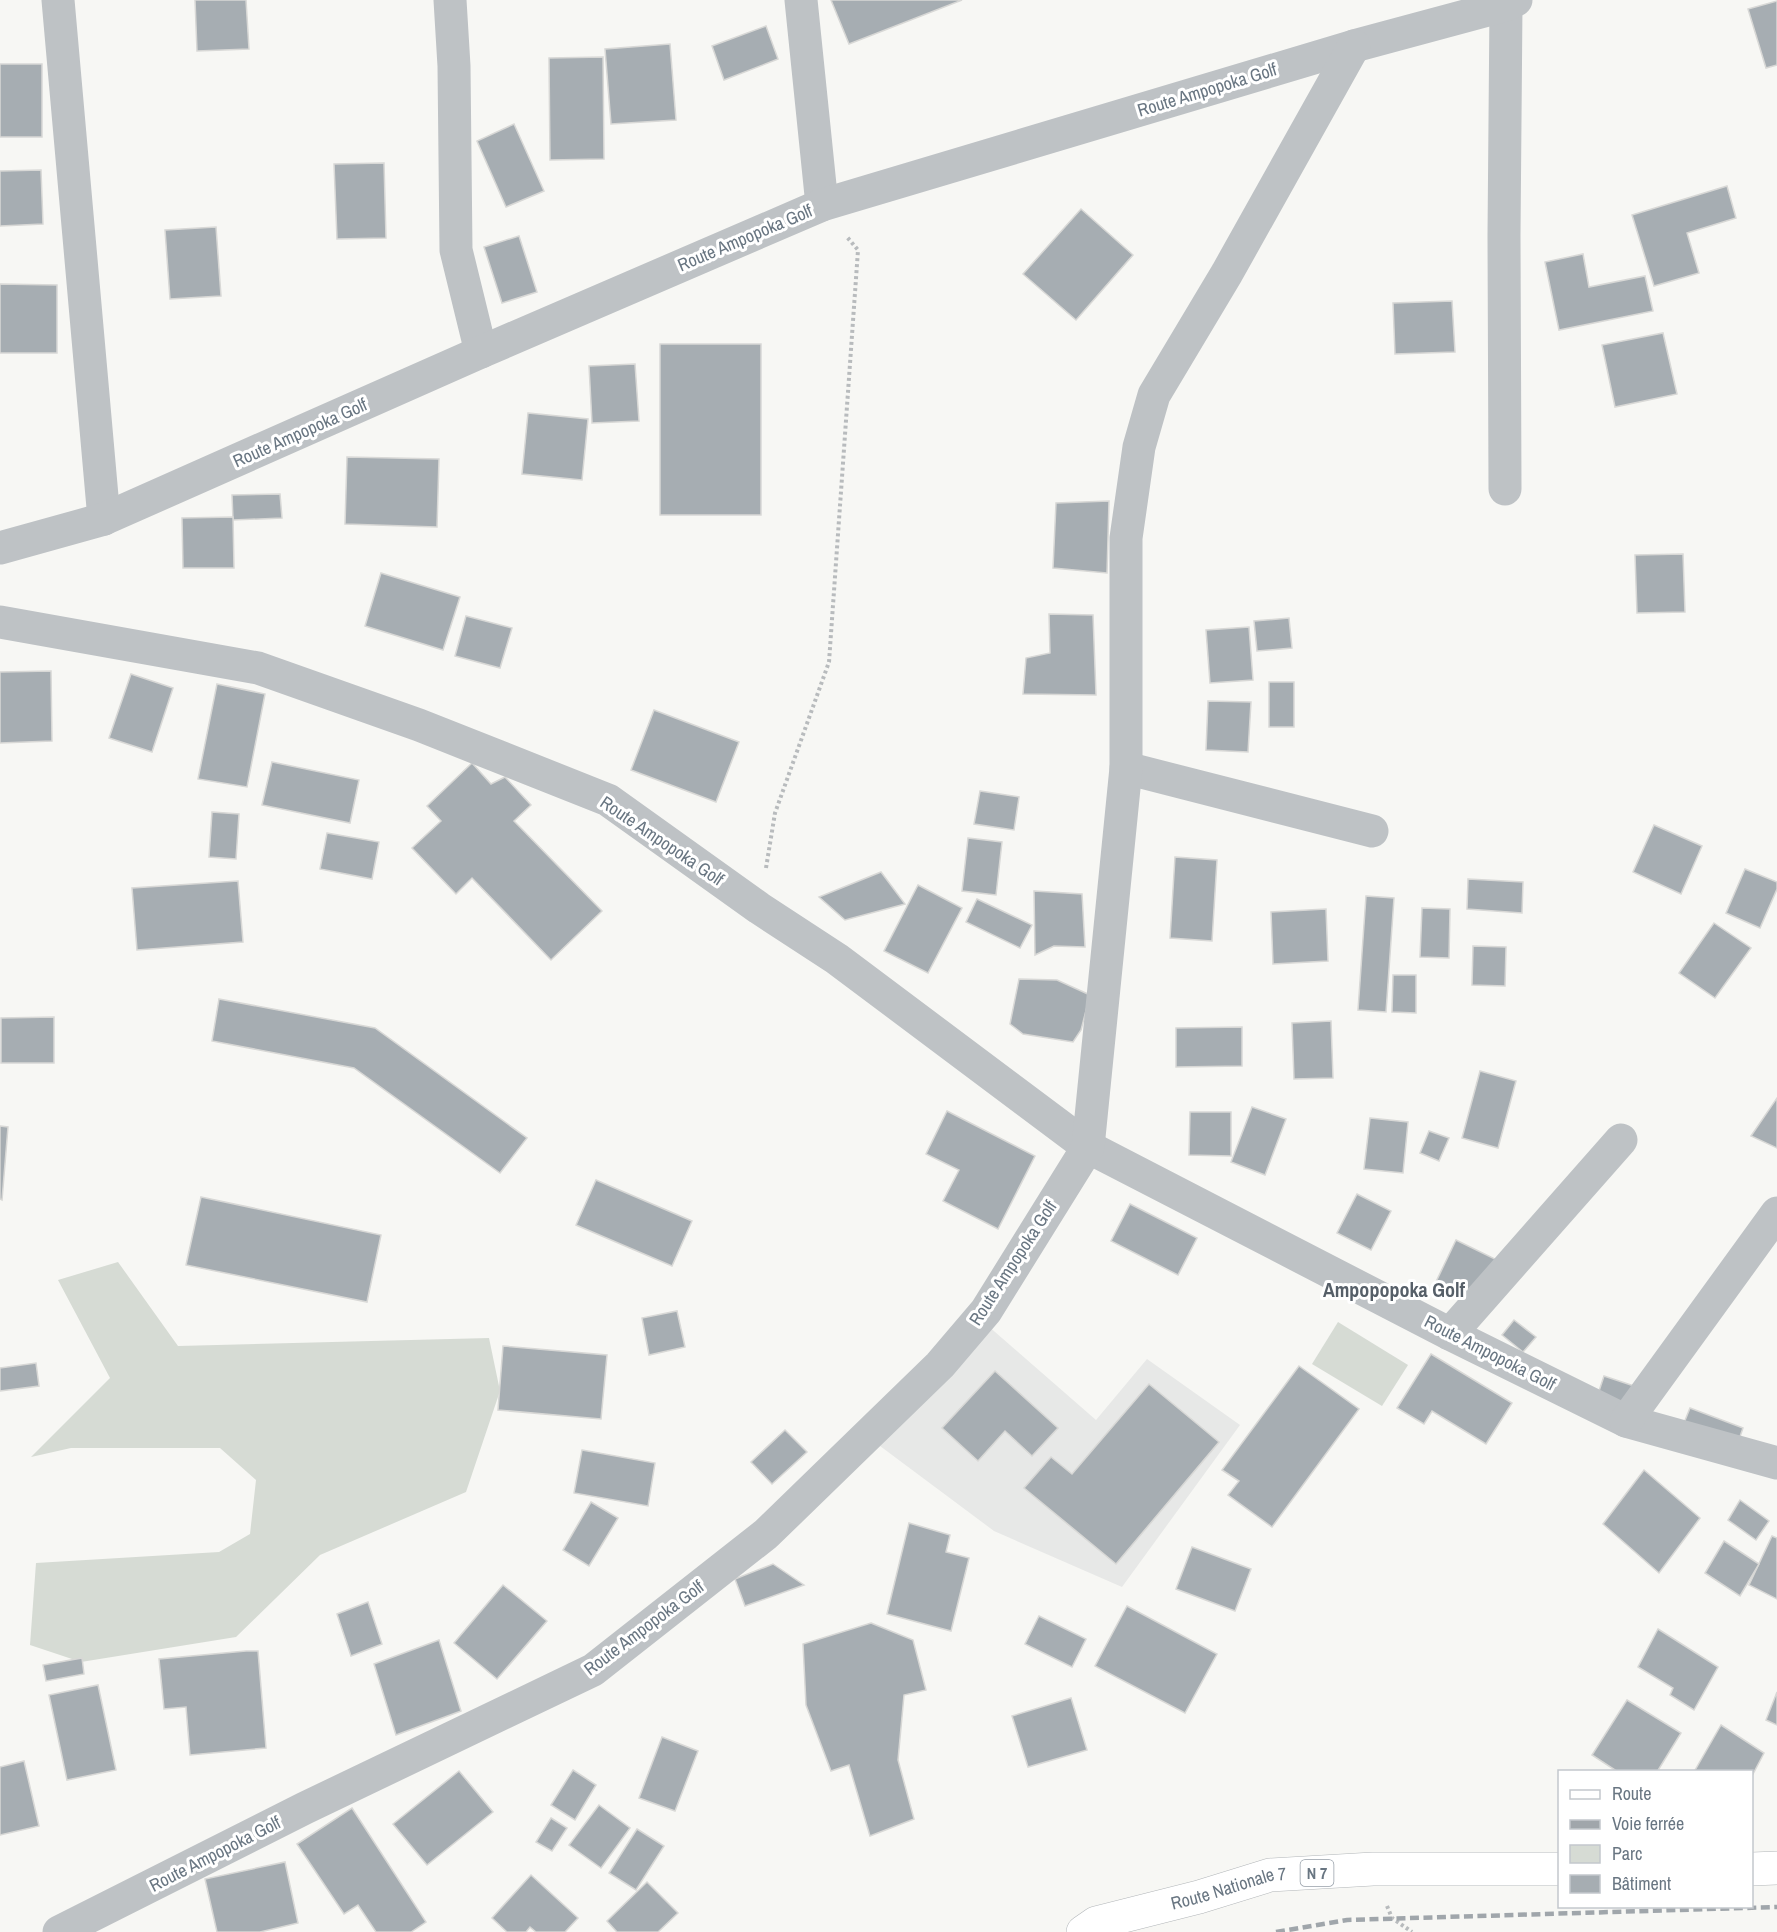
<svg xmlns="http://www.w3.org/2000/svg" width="1777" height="1932" viewBox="0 0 1777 1932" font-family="'Archivo Narrow',sans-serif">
<rect width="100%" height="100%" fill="#f7f7f4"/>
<polygon fill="#e7e8e7" points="987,1325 1096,1420 1147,1359 1240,1425 1122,1587 994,1531 880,1446"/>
<g fill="#d6dbd4">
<polygon points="118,1262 178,1346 489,1338 500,1391 466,1492 320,1555 236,1637 81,1662 30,1645 36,1563 219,1552 250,1534 256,1480 220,1448 71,1448 31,1457 110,1378 58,1280"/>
<polygon points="1338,1322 1408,1365 1382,1406 1312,1364"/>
</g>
<g fill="#a6adb2" stroke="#d8d8d6" stroke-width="1.5">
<polygon points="195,0 246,0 249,49 197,51"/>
<polygon points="831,0 962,0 849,44"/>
<polygon points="1777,1 1777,65 1766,68 1748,9"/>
<polygon points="766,26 778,59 724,80 712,46"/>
<polygon points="670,44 676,120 611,124 605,49"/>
<polygon points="603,57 604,159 550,160 549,58"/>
<rect x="0" y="64" width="42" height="73"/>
<polygon points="514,124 544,191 506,207 477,141"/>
<polygon points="384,163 386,238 337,239 334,164"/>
<polygon points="41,170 43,224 0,226 0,171"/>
<polygon points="1727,186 1736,218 1687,233 1699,273 1654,286 1632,215"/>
<polygon points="1081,209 1133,255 1076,320 1023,274"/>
<polygon points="216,227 221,296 170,299 165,230"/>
<polygon points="519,236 537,292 502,303 484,247"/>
<polygon points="1583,254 1589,287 1645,276 1653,311 1559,330 1545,262"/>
<polygon points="0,284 57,285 57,353 0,353"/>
<polygon points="1452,301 1455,352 1395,354 1393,303"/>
<polygon points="1663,333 1677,394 1615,407 1602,345"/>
<rect x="660" y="344" width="101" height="171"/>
<polygon points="635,364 639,421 592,423 589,366"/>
<polygon points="528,413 588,419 582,480 522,474"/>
<polygon points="347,457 439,459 437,527 345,524"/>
<polygon points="280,494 282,518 233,520 232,495"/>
<polygon points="1109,501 1107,573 1053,568 1056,503"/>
<polygon points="233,517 234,568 183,568 182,518"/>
<polygon points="1683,554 1685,612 1637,613 1635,555"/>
<polygon points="381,573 460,597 443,650 365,626"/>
<polygon points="1049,614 1093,615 1096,695 1023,694 1026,658 1050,653"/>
<polygon points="466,616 512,628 500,668 455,656"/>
<polygon points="1289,618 1292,648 1257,651 1254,621"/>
<polygon points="1249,627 1253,680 1210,683 1206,630"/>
<polygon points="51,671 52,741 0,743 0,672"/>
<polygon points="131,674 173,688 152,752 109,738"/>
<rect x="1269" y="682" width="25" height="45"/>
<polygon points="217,684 265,694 247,787 198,779"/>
<polygon points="1208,701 1251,702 1248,752 1206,750"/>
<polygon points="654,710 739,742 716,802 631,770"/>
<polygon points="272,762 359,780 350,823 262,805"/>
<polygon points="472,763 491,784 505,777 531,805 514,821 602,911 551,960 472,878 456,894 412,848 441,821 427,806"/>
<polygon points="980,791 1019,797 1014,830 974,824"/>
<polygon points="212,812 239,814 236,859 209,857"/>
<polygon points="1654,825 1702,846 1681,894 1633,872"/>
<polygon points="327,833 379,842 372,879 320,869"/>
<polygon points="968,838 1002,842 996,895 962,891"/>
<polygon points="1175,857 1217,860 1212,941 1170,938"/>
<polygon points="1745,869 1777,882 1777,889 1760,928 1726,913"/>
<polygon points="881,872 905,904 845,920 819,897"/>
<polygon points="1468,879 1523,882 1522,913 1467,909"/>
<polygon points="238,881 243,942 137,950 132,888"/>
<polygon points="918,885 962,908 928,973 884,951"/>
<polygon points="1034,891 1082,894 1085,947 1054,946 1035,955"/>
<polygon points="1366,896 1394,898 1386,1012 1358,1010"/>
<polygon points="977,899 1032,925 1020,948 966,922"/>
<polygon points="1422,908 1450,909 1449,958 1420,957"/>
<polygon points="1326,909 1328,961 1273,964 1271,912"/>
<polygon points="1714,923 1751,948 1715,998 1679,973"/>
<polygon points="1473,946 1506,947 1505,986 1472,985"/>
<polygon points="1393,975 1416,975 1416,1013 1392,1012"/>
<polygon points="1019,979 1057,980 1090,995 1081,1030 1073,1042 1023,1034 1010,1024"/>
<polygon points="219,999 375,1028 527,1138 500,1173 354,1068 212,1041"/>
<polygon points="54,1017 54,1063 1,1063 1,1018"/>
<polygon points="1331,1021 1333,1078 1294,1079 1292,1023"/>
<polygon points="1242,1027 1242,1066 1176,1067 1176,1028"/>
<polygon points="1480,1071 1516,1081 1498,1148 1462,1138"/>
<polygon points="1777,1098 1777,1148 1751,1136"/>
<polygon points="1252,1107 1286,1119 1265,1175 1231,1162"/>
<polygon points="947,1111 1035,1156 998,1229 943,1201 959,1170 926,1154"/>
<polygon points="1190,1112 1231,1112 1231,1156 1189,1155"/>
<polygon points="1370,1118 1408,1122 1403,1173 1364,1169"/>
<polygon points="0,1126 8,1127 2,1200 0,1199"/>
<polygon points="1429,1131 1449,1138 1439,1161 1420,1153"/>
<polygon points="596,1180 692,1221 672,1266 576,1225"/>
<polygon points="1357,1194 1391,1211 1371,1250 1337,1233"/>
<polygon points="201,1197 381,1235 367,1302 186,1265"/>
<polygon points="1130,1204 1197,1238 1178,1275 1111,1241"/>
<polygon points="1456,1240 1497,1260 1474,1306 1434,1286"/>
<polygon points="677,1311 685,1347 649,1355 642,1318"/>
<polygon points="1514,1320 1536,1337 1523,1352 1502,1335"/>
<polygon points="503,1346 607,1355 601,1419 498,1410"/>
<polygon points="1431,1354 1512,1403 1486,1444 1432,1411 1424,1424 1397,1408"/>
<polygon points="36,1363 39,1386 0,1391 0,1368"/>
<polygon points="1299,1366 1359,1409 1272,1527 1228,1495 1239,1481 1222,1470"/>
<polygon points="995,1371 1058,1428 1032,1456 1005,1431 978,1461 942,1428"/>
<polygon points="1604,1376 1640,1388 1633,1407 1598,1394"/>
<polygon points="1149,1384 1219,1442 1116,1564 1024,1488 1051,1457 1072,1474"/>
<polygon points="1690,1408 1743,1428 1736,1448 1682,1428"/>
<polygon points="785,1430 807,1452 772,1484 751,1462"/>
<polygon points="582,1450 655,1463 648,1506 574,1493"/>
<polygon points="1644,1470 1700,1518 1659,1573 1603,1524"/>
<polygon points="1740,1500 1769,1521 1756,1540 1728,1520"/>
<polygon points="591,1502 618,1518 589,1566 563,1550"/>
<polygon points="909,1523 950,1535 946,1552 969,1558 951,1631 887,1614"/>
<polygon points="1772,1536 1777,1538 1777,1599 1749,1585"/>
<polygon points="1724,1541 1759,1564 1740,1596 1705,1573"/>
<polygon points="1192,1547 1251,1569 1235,1611 1176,1589"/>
<polygon points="773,1564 804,1585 745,1606 735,1579"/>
<polygon points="503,1585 547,1621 497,1679 454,1643"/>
<polygon points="368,1602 382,1644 351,1656 337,1614"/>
<polygon points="1127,1606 1217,1654 1185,1713 1095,1666"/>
<polygon points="1039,1616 1086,1639 1072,1667 1025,1644"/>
<polygon points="871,1623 913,1640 926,1690 904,1695 898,1760 914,1819 870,1836 849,1765 831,1771 806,1705 803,1644"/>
<polygon points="1658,1629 1718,1667 1694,1710 1670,1695 1673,1688 1638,1667"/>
<polygon points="439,1640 461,1711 396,1735 374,1664"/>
<polygon points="246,1651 258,1651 266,1748 190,1755 186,1707 164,1709 159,1659"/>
<polygon points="82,1658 84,1674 46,1681 43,1665"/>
<polygon points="98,1685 116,1770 67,1780 49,1695"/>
<polygon points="1777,1692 1777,1725 1766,1720"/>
<polygon points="1071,1698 1087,1750 1028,1767 1012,1716"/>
<polygon points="1627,1700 1681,1733 1657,1772 1618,1772 1592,1755"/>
<polygon points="1721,1725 1764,1753 1752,1776 1752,1772 1694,1772"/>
<polygon points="662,1737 698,1751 675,1811 639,1798"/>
<polygon points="24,1761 39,1826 0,1835 0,1767"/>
<polygon points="573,1770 596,1785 575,1820 551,1805"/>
<polygon points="459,1771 493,1812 427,1865 393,1824"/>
<polygon points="599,1805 630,1828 601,1868 569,1845"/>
<polygon points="352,1808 426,1922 411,1932 376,1932 358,1905 344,1914 297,1844"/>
<polygon points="551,1818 567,1828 552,1851 536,1842"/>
<polygon points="637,1829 664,1846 636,1890 609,1873"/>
<polygon points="285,1862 298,1923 260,1932 217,1932 205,1879"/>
<polygon points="531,1875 578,1918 565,1932 536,1932 530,1927 526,1932 507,1932 492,1918"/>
<polygon points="647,1882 678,1913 658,1932 617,1932 607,1921"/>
</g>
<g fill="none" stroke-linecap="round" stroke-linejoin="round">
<g stroke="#b2b6b9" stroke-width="34">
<g id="major">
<polyline points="1752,1869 1777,1868"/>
<path id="s1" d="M1083,1932L1096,1923L1199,1897L1270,1875L1373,1869H1560"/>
</g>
</g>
<g stroke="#b8bbbd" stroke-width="4" stroke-dasharray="3 3" stroke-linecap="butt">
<polyline points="766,868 775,813 829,662 858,250 847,237"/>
<polyline points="1387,1906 1392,1918 1412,1932"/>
</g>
<g stroke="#bec2c5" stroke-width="33">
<polyline points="58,0 104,519"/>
<polyline points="450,0 454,66 456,250 481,352"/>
<polyline points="801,0 822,205"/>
<polyline points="1505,489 1504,235 1506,5"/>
<polyline points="0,548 104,519 481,352 822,205 1354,46 1506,5 1516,0"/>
<polyline points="0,622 258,668 419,725 608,800 759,908 837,959 1088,1147 1450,1334 1626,1421 1777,1463"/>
<polyline points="1126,768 1372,831"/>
<polyline points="1450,1334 1621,1140"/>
<polyline points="1626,1421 1777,1213"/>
<polyline points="59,1932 305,1808 593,1670 766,1534 940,1365 986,1311 1088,1147 1126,768 1126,538 1139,447 1154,395 1227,273 1354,46"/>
</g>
<use href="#major" stroke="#fff" stroke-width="33"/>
<polyline stroke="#a0a6ab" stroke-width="4.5" stroke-dasharray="9 4.5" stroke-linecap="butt" points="1276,1932 1347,1920 1777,1907"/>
</g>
<g text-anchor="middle" stroke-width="6" stroke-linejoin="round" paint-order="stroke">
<rect fill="#fff" stroke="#969fa8" stroke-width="1.5" x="1300.5" y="1860" width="33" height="26" rx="4.5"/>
<g font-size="16" font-weight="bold" fill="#697682">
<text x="1317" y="1879">N 7</text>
</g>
<g font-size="18" fill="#697682" stroke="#fff">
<text transform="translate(1207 90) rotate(-17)" y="6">Route Ampopoka Golf</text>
<text transform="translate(745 238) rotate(-23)" y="6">Route Ampopoka Golf</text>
<text transform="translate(300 433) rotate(-24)" y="6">Route Ampopoka Golf</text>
<text transform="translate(662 841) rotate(34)" y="6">Route Ampopoka Golf</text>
<text transform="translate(1013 1263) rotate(-57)" y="6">Route Ampopoka Golf</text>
<text transform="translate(1490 1353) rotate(27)" y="6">Route Ampopoka Golf</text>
<text transform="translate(644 1628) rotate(-37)" y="6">Route Ampopoka Golf</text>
<text transform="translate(215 1854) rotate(-27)" y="6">Route Ampopoka Golf</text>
<text dy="6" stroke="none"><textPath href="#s1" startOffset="153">Route Nationale 7</textPath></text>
</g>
<g font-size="20" font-weight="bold" fill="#565f68" stroke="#fff">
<text x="1394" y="1297">Ampopopoka Golf</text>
</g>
</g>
<rect x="1558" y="1770" width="195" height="138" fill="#ffffff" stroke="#c3c8cd" stroke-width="1.5"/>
<rect x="1570" y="1790" width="30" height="9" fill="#ffffff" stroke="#c3c8cd" stroke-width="1.5"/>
<text x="1612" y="1800" font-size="18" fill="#697682">Route</text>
<rect x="1570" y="1820" width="30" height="9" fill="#a0a6ab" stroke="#c3c8cd" stroke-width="1.5"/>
<text x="1612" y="1830" font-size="18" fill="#697682">Voie ferrée</text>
<rect x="1570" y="1845" width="30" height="18" fill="#d6dbd4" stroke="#c3c8cd" stroke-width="1.5"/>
<text x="1612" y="1860" font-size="18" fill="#697682">Parc</text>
<rect x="1570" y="1875" width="30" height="18" fill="#a6adb2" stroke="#c3c8cd" stroke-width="1.5"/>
<text x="1612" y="1890" font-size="18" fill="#697682">Bâtiment</text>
</svg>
